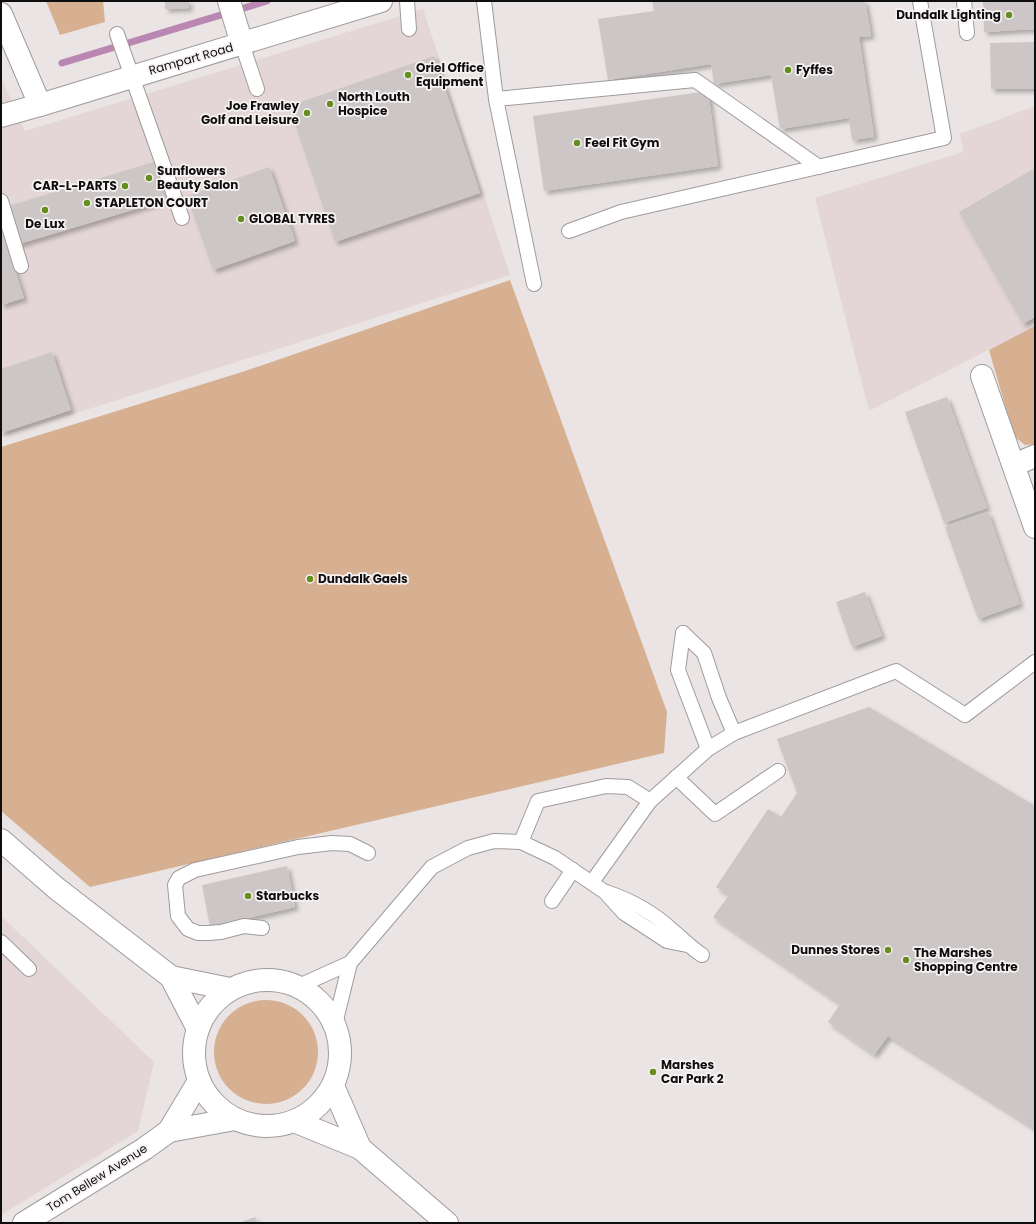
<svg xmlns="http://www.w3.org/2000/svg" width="1036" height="1224" viewBox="0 0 1036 1224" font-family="Poppins,sans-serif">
<defs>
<filter id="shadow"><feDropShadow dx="3.5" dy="3.5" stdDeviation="2" flood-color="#0004"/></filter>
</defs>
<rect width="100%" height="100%" fill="#eae4e4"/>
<g fill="#e4d6d6">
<polygon points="423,9 510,275 1,437 1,77 25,131"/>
<polygon points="1035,106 1035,326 869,411 815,198 963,152 960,134"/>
<polygon points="1,916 154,1062 138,1131 1,1215"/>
</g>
<g fill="#d6b091">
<polygon points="46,1 103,1 105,22 60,35"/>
<polygon points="510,280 667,712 664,753 90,887 1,811 1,447 242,372"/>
<polygon points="1035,326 1035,444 1025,445 1014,436 989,350"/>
<circle cx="266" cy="1052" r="52"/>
</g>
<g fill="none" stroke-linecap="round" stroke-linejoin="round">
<polyline stroke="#ba86b2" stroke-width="7" points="62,63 267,1"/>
</g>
<g fill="#ccc7c6" filter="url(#shadow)">
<polygon points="165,1 189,1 189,8 165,9"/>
<polygon points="652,1 865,1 871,36 859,37 874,137 852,140 849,118 780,129 771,75 714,84 711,64 608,80 598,19 654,11"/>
<polygon points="983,1 1035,1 1035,29 984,32"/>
<polygon points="1035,42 1035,89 991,89 990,43"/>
<polygon points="434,56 480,193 335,242 289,106"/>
<polygon points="708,91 718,166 544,191 533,116"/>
<polygon points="157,161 169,199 16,245 5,207"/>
<polygon points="269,167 295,241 213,270 187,196"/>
<polygon points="1035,168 1035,317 1023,324 959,212"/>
<polygon points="1,227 24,298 1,305"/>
<polygon points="52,352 71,410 1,433 1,369"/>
<polygon points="947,397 987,508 944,523 905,412"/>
<polygon points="988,512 1020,604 978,619 945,527"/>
<polygon points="865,592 882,636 852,647 836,602"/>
<polygon points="869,707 1035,806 1035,1129 888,1036 874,1055 828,1022 840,1004 713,917 729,895 716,887 768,809 781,817 797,793 777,739"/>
<polygon points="287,866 295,907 210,927 202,885"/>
<polygon points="255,1217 257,1223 239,1223"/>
</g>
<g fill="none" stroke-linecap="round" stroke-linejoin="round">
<g stroke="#a09b9b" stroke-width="16">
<g id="service">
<polyline points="407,1 409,29"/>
<polyline points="484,1 496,99 534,284"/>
<polyline points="964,1 967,33"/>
<polyline points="117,34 182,218"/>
<polyline points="242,44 257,89"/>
<polyline points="496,99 695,80 819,167"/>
<polyline points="1,201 21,266"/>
<polyline points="569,231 621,212 944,138 920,1"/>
<polyline points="683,633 678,670 708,749"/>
<polyline points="683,633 704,653 719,698 734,733"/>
<polyline points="676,777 715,814 778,771"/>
<polyline points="521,842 538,801 606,786 628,787 650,801"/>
<polyline points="592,882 650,801 708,749 734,733 896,671 965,715 1035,662"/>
<path d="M606,892C630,900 654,913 673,931C683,939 691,948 702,955"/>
<polyline points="552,901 573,870"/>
<polyline points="262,928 244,926 221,932 209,933 198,933 188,929 178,916 175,885 179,878 195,870 298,847 332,843 350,844 368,853"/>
<polyline points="1,942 29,969"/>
<polyline points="299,986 350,963 432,867 468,848 494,841 521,842 555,858 605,892 624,913 667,941 687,945"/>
<polyline points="335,1024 350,963"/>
</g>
</g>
<g stroke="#a09b9b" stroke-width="24">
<g id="minor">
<polyline points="229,1 242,44"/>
<polyline points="40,105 381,1"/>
<polyline points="982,376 1035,527"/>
<polyline points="1014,465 1035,456"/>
</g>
</g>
<g stroke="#a09b9b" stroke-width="24">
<g id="tertiary">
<polyline points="1,14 40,105 1,116"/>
<polyline points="1,840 56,888 171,977 198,1029"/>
<polyline points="171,977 230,989"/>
<circle cx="267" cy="1053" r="73"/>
<polyline points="333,1086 360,1148"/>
<polyline points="294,1121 360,1148 447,1223"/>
<polyline points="169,1131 235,1119"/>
<polyline points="24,1223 144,1149 169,1131 199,1081"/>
</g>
</g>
<use href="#service" stroke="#fff" stroke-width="14"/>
<use href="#minor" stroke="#fff" stroke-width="22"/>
<use href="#tertiary" stroke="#fff" stroke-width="22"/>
</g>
<g fill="#648e1d" stroke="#f7f2f2" stroke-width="1.5">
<circle cx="1009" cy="15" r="4"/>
<circle cx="788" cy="70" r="4"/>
<circle cx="408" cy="75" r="4"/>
<circle cx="330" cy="104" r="4"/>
<circle cx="307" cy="113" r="4"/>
<circle cx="577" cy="143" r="4"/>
<circle cx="149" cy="178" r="4"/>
<circle cx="125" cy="186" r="4"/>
<circle cx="87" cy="203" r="4"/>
<circle cx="45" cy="210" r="4"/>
<circle cx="241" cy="219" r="4"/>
<circle cx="310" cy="579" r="4"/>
<circle cx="248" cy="896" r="4"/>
<circle cx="888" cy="950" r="4"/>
<circle cx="906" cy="960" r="4"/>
<circle cx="653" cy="1072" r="4"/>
</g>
<g text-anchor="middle" stroke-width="3.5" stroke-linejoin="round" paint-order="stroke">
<g font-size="12" font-weight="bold" fill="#0f0e0e" stroke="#f7f2f2" text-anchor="start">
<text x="1001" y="19" text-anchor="end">Dundalk Lighting</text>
<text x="416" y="72">Oriel Office<tspan x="416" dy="14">Equipment</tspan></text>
<text x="796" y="74">Fyffes</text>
<text x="338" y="101">North Louth<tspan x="338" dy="14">Hospice</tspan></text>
<text x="299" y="110" text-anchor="end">Joe Frawley<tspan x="299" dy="14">Golf and Leisure</tspan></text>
<text x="585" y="147">Feel Fit Gym</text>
<text x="157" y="175">Sunflowers<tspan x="157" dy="14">Beauty Salon</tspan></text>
<text x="117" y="190" text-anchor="end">CAR-L-PARTS</text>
<text x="95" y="207">STAPLETON COURT</text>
<text x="249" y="223">GLOBAL TYRES</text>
<text x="45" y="228" text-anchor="middle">De Lux</text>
<text x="318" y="583">Dundalk Gaels</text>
<text x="256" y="900">Starbucks</text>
<text x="880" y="954" text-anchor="end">Dunnes Stores</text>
<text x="914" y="957">The Marshes<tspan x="914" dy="14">Shopping Centre</tspan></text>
<text x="661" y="1069">Marshes<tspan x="661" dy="14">Car Park 2</tspan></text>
</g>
<g font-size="12" fill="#0f0e0e" stroke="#f7f2f2">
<text transform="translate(191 59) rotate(-16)" y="4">Rampart Road</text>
<text transform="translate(97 1178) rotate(-32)" y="4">Tom Bellew Avenue</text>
</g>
</g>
<rect width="1036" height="1224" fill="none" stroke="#0f0e0e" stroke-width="4"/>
</svg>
